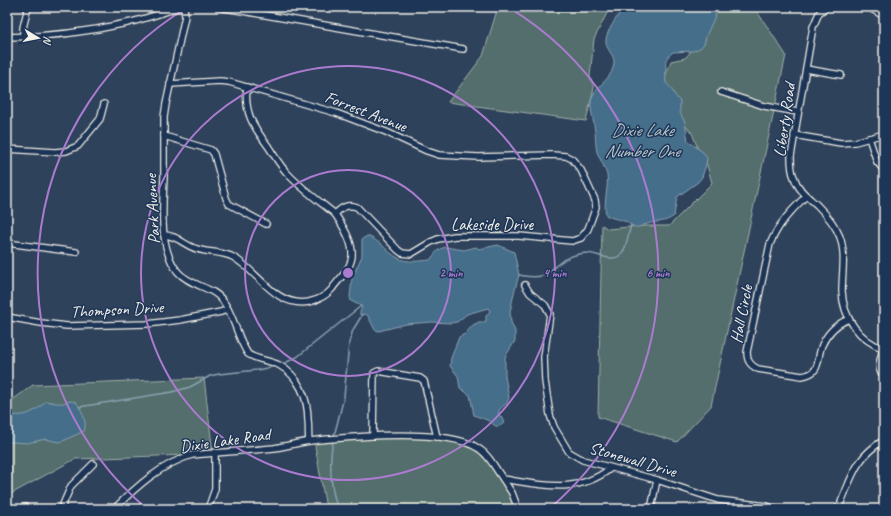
<svg xmlns="http://www.w3.org/2000/svg" width="891" height="516" viewBox="0 0 891 516" font-family="Caveat,sans-serif">
<rect width="100%" height="100%" fill="#2f425c"/>
<filter id="ink" filterUnits="userSpaceOnUse"><feTurbulence type="fractalNoise" baseFrequency=".025" numOctaves="2"/><feDisplacementMap in="SourceGraphic" scale="8" xChannelSelector="R" yChannelSelector="G"/><feConvolveMatrix kernelMatrix="1 2 1 2 8 2 1 2 1" color-interpolation-filters="sRGB"/></filter>
<g filter="url(#ink)">
<g fill="#526e6c" stroke="#a3b0aa">
<polygon points="498,7 614,7 607,13 594,39 590,76 594,88 586,121 448,102 483,56"/>
<polygon points="711,7 754,7 786,55 711,406 677,442 598,417 602,225 608,229 640,226 669,226 712,183 707,165 698,149 692,133 683,123 665,91 665,77 671,61 685,58 699,43"/>
<polygon points="204,378 213,454 75,459 7,496 7,404 33,385"/>
<polygon points="440,436 484,452 510,482 521,509 324,509 326,508 314,440"/>
</g>
<g fill="#446e8b" stroke="#8aa2b0">
<path d="M623,7H719L707,34L704,44L700,48L693,51L673,52C663,60 666,62 666,73C666,76 665,79 666,83C672,87 673,95 680,101V113L685,122L688,141L704,153L707,158L706,165L702,177L698,182L677,197L674,216C665,223 657,221 647,224C643,225 639,228 635,227C632,226 629,224 627,222C620,219 612,219 606,215C603,201 609,188 607,175C605,167 600,160 597,152C595,143 596,134 594,125C593,117 590,109 591,101C593,87 610,81 613,68C617,56 608,53 606,43C604,33 619,16 623,7Z"/>
<path d="M367,236C373,238 376,241 381,244C386,249 392,255 398,258C407,263 420,261 430,260L438,250L445,247L464,250L476,247L479,249L498,245L514,252L519,275L514,293L510,312L511,322L515,331V341L505,357V376L509,398L507,403L499,410V415L502,418L504,423C496,430 494,424 487,420C482,418 478,417 474,415L470,395L460,388L458,376L450,366L451,358L459,337L465,334L473,325L479,322H484L486,321V316L490,311L488,308L467,314L457,322L451,323L432,322L406,324L379,331L375,330L368,316L365,314L360,315V312L362,307L361,306L351,301L350,297L352,278L362,256V239Z"/>
<path d="M46,401C51,402 57,404 63,403C68,402 70,400 76,402C81,407 88,424 84,431L63,441L58,442L46,439L27,443L12,442L7,443V417C12,414 17,416 22,415C30,415 42,406 46,401Z"/>
</g>
<g fill="none" stroke-linecap="round" stroke-linejoin="round">
<g stroke="#8aa2b0" stroke-width="1.5">
<path d="M519,275C526,276 533,278 541,276C548,274 553,268 558,264C566,257 576,254 586,253C596,253 611,262 619,256C627,250 628,234 631,225"/>
<polyline points="281,365 297,357 361,306"/>
<polyline points="79,407 172,392 190,387 210,376 219,374 257,370 277,366"/>
<polyline points="334,436 344,397 349,343 353,330 362,315"/>
<path d="M333,440C329,462 330,488 338,509"/>
</g>
<g stroke="#f4f1e8" stroke-width="8">
<g id="minor">
<path d="M184,7L185,16L166,104L164,117C164,137 164,157 164,177C163,206 158,248 178,272C190,286 214,287 223,301C235,317 237,338 248,354C257,360 269,360 279,365C299,376 308,398 308,420C309,427 308,434 309,441"/>
<polyline points="219,7 463,49"/>
<path d="M826,7L819,13L813,27L791,156C791,164 791,171 794,177C798,190 807,196 817,205C826,214 835,224 840,237C846,254 842,273 842,291C843,318 859,340 884,349"/>
<polyline points="868,7 884,16"/>
<path d="M7,37C46,37 88,32 127,23C145,19 162,13 180,7"/>
<polyline points="23,37 23,28 28,7"/>
<polyline points="806,69 841,75"/>
<path d="M170,84L220,81L229,82L336,113L386,132L427,151L439,155L478,157L552,155L566,156L572,159L581,170L595,200L596,207L588,229L581,238L572,241L519,236H455L438,239L431,242L411,254L402,253L398,250L357,207C347,204 342,207 335,214"/>
<polyline points="721,92 764,106 798,112"/>
<polyline points="794,135 841,143 855,142 884,134"/>
<polyline points="164,136 211,150 214,154 226,198 229,204 266,224"/>
<polyline points="869,138 877,162 884,170"/>
<polyline points="7,149 55,152 66,151 78,146 100,119 104,104"/>
<path d="M806,196C790,212 779,223 770,244L747,352C747,361 750,365 758,369L802,376C822,373 816,360 822,345C828,332 836,324 849,319"/>
<path d="M164,235C177,235 185,246 197,249C209,253 222,251 233,257C258,271 275,308 309,302C318,300 326,296 332,289C338,280 348,272 351,261C356,246 343,226 335,214C319,201 302,189 288,174C280,166 274,155 268,146C253,126 244,113 247,87"/>
<polyline points="7,243 76,252"/>
<polyline points="525,285 530,293 545,305 550,314 544,357 545,381 550,415 554,427 569,452 583,460 657,480 718,500 767,506 775,509"/>
<polyline points="7,317 41,323 67,326 147,324 180,320 221,312 228,309"/>
<path d="M883,349C881,358 875,370 884,375"/>
<polyline points="373,436 374,373 378,371 420,378 424,381 437,437"/>
<polyline points="503,479 512,493 518,509"/>
<polyline points="25,509 25,507"/>
<polyline points="61,509 71,486 93,464"/>
<path d="M114,509C136,487 161,464 192,455C219,452 246,451 274,448C286,446 298,443 310,441C348,437 443,428 476,447C488,453 495,468 503,479C542,485 577,495 611,468"/>
<polyline points="208,509 215,489 215,452"/>
<polyline points="651,509 657,480"/>
<path d="M838,509C852,479 853,459 884,440"/>
</g>
</g>
<use href="#minor" stroke="#1d3557" stroke-width="5.5"/>
</g>
</g>
<g fill="none" stroke="#ab7bcf" stroke-width="2">
<circle cx="348" cy="273" r="103"/>
<circle cx="348" cy="273" r="207"/>
<path d="M147 509A310 310 0 0 1 188 7M508 7A310 310 0 0 1 549 509"/>
</g>
<g text-anchor="middle" stroke-width="3" stroke-linejoin="round" paint-order="stroke">
<g font-size="17" fill="#f4f1e8" stroke="#1d3557">
<text transform="translate(366 111) rotate(21)" y="6">Forrest Avenue</text>
<text transform="translate(784 120) rotate(-82)" y="6">Liberty Road</text>
<text transform="translate(152 209) rotate(-93)" y="6">Park Avenue</text>
<text x="492" y="230">Lakeside Drive</text>
<text transform="translate(117 309) rotate(-3)" y="6">Thompson Drive</text>
<text transform="translate(741 314) rotate(-79)" y="6">Hall Circle</text>
<text transform="translate(225 440) rotate(-8)" y="6">Dixie Lake Road</text>
<text transform="translate(633 459) rotate(16)" y="6">Stonewall Drive</text>
</g>
<g font-size="18" font-style="italic" fill="#b6c3c7" stroke="#1d3557">
<text x="642" y="136">Dixie Lake<tspan x="642" dy="21">Number One</tspan></text>
</g>
</g>
<circle cx="348" cy="273" r="6" fill="#ab7bcf" stroke="#1d3557" stroke-width="2"/>
<g font-size="12" text-anchor="middle" font-weight="bold" fill="#ab7bcf" stroke="#1d3557" stroke-width="3" stroke-linejoin="round" paint-order="stroke">
<text x="451" y="277">2 min</text>
<text x="555" y="277">4 min</text>
<text x="658" y="277">6 min</text>
</g>
<rect width="891" height="516" fill="none" stroke="#1d3557" stroke-width="24"/>
<rect x="12" y="12" width="867" height="492" fill="none" stroke="#f4f1e8" stroke-width="1.5" filter="url(#ink)"/>
<g transform="translate(38 38) rotate(100)" stroke="#1d3557" stroke-width="3" paint-order="stroke">
<path d="M0-3L7 15L0 10L-7 15Z" fill="#f4f1e8"/>
<text y="-6" font-size="11" font-weight="bold" text-anchor="middle" fill="#f4f1e8">N</text>
</g>
</svg>
